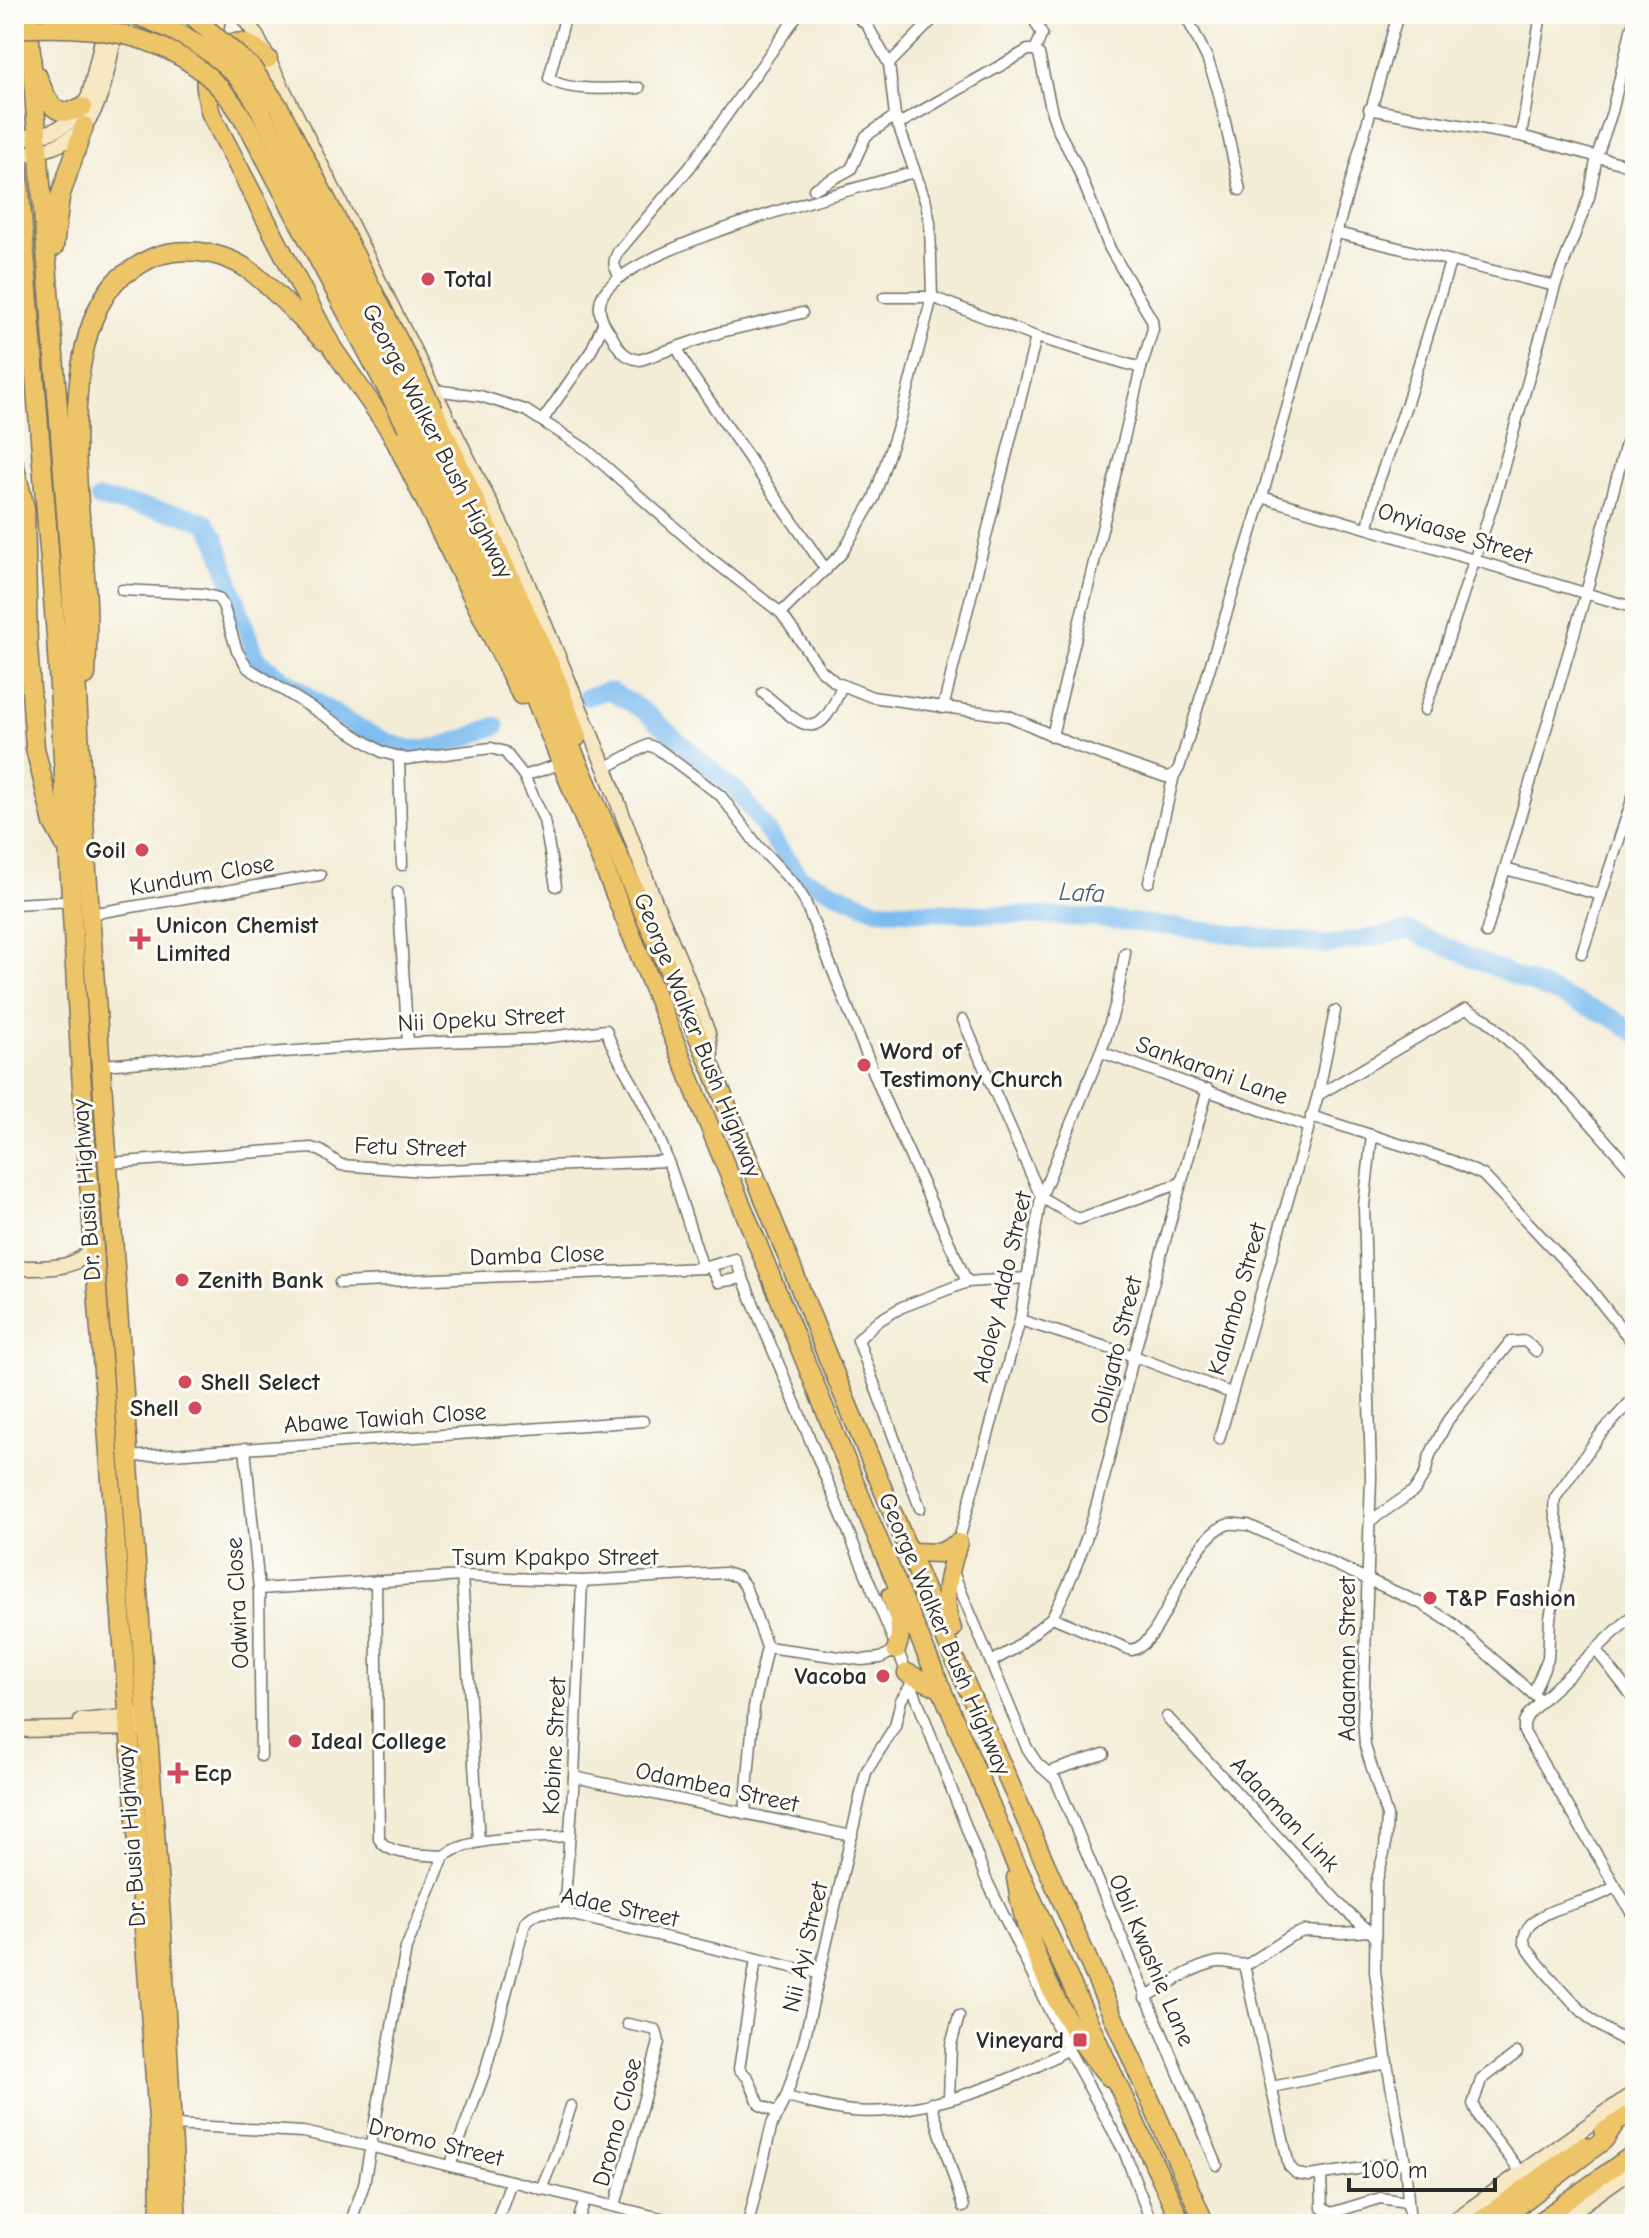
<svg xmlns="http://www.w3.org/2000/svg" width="1649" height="2238" viewBox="0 0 1649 2238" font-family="'Comic Neue',sans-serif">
<rect width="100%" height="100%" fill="#fdfcf7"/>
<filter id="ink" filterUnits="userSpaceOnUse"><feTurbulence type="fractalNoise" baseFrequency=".0125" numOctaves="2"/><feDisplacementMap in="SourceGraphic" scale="16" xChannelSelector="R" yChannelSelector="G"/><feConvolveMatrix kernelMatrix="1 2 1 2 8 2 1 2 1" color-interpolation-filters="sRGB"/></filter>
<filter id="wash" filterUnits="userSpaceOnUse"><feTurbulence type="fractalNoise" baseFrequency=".006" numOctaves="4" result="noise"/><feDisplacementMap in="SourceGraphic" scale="32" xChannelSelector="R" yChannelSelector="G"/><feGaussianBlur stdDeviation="1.8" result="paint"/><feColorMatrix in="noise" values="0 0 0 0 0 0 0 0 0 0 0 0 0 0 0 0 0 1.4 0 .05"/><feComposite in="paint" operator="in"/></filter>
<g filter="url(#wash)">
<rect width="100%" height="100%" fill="#f3ecd6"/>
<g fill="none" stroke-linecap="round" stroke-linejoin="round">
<g stroke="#7bbcf0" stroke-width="18">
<path d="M99,499L185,515L206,523L216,538L255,656C285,683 380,750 419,749C445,748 472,735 496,726"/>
<polyline points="587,697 606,691 613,692 644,711 739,793 800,877 877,910 1096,918 1327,945 1409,931 1611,1017 1635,1033"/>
</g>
</g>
</g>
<g filter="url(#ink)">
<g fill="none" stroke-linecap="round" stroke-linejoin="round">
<g stroke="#716f67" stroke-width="13">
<g id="street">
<path d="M566,14L549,78C566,93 615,88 639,88"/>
<polyline points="1185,14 1207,58 1218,90 1240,190"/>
<polyline points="1035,50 1039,54 1052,113 1058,130 1076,164 1110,249 1152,320 1153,329 1141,368 1052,736"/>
<polyline points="889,64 938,14"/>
<polyline points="1369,109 1521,136 1635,167"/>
<polyline points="897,125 1028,50 1035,50 1042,34 1031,14"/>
<polyline points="1521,136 1541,14"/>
<polyline points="814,189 851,169 866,136 895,116"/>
<polyline points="1337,233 1555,286"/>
<path d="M620,277C614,267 612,263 618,252L690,167L798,14"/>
<polyline points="884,297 932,297 1036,337 1141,368"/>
<path d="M802,313L721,332L640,360C623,358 618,347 610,333C603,323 597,312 601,299C618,248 859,188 914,172"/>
<polyline points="677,348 691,374 826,570"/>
<polyline points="434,390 480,396 525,410 587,450 706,555 781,613 820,669 835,682 872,697 1009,716 1076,746 1166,777 1174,775"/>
<polyline points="542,421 591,351 603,324"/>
<polyline points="1262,497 1635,608"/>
<polyline points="1368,527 1378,483 1407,403 1450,262"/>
<polyline points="122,590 203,594 218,598 223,605 237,651 248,668 382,752 407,759 491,748 505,752 524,776 544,820 556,886"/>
<polyline points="781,613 842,553 874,498 900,421 932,297 930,223 926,203 895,116 889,64 867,25 854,14"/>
<path d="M763,693C803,726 818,748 842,685"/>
<polyline points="943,708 1036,337"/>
<polyline points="1425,710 1494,500 1555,286 1589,197 1597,156 1612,112 1632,26"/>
<polyline points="399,758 402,865"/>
<polyline points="605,768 648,745 658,749 721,796 758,846 795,885 804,899 886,1103 967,1282"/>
<polyline points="524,776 560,764"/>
<polyline points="1505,869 1601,895"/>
<polyline points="1149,882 1174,775 1179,768 1262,497 1398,14"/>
<polyline points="398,892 408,1043"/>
<polyline points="14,904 71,901"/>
<polyline points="90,914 320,875"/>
<polyline points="1486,933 1586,593 1633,417"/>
<polyline points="1582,953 1635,791"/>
<polyline points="963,1020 1041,1197 1078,1219 1181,1183"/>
<polyline points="1101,1052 1308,1127"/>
<path d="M101,1065L408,1043L534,1039L606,1030C616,1061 637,1086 650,1117C672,1165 686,1218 703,1268"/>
<polyline points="1318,1095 1466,1009 1487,1020 1571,1101 1635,1174"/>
<polyline points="1311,1116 1452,1161 1483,1175 1588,1286 1635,1346"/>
<polyline points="1372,1135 1364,1206 1371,1477 1363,1717 1365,1746 1387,1816 1385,1849 1376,1884 1375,1971 1387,2063 1405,2162 1410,2224"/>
<polyline points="109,1163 311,1148 321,1151 341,1165 424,1171 667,1161"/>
<polyline points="710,1266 718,1282 743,1278"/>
<polyline points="340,1283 703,1268 735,1259 907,1673 986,1879 1068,2049 1124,2151 1152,2224"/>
<polyline points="1020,1320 1134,1356 1231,1393"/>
<polyline points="1219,1439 1318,1095 1335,1011"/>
<polyline points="245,1448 259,1589 261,1756"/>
<polyline points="129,1457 643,1421"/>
<polyline points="920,1508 858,1340 875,1323 902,1307 967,1282 1027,1278"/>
<polyline points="1370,1521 1414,1491 1425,1474 1430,1455 1448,1420 1510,1342 1525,1341 1536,1351"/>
<polyline points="958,1543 1020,1320 1041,1197 1104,1043 1116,1003 1125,953"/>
<polyline points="952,1570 1027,1748 1037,1763 1056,1780 1217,2165"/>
<polyline points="462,1576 479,1842"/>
<path d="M376,1581L379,1839C389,1857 425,1854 444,1856C475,1834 531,1839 569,1836"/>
<polyline points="259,1589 462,1576 582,1581 725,1573 738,1577 745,1586 767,1647"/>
<polyline points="1635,1613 1541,1701 1528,1715 1524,1723 1524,1732 1635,1919"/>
<path d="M1052,1617C1097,1535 1111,1444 1134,1355C1157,1266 1183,1177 1208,1089"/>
<polyline points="767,1647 862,1660 880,1658 896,1650"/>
<polyline points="1596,1650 1635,1700"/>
<path d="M991,1662L1014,1649L1052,1617L1131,1650C1166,1646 1184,1537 1229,1524C1234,1523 1243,1525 1248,1525L1422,1604L1452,1623L1541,1701"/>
<path d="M1533,1694L1548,1658L1550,1618L1563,1551C1563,1531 1551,1518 1555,1498L1599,1436L1632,1400"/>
<polyline points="1167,1717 1346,1911 1375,1936"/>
<polyline points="1049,1772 1104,1754"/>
<polyline points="574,1777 852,1836"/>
<polyline points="745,1814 754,1707 767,1647"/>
<path d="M1615,1886C1590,1905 1556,1902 1531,1924C1527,1928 1524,1935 1524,1941C1526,1953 1581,2012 1593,2021C1606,2031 1621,2038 1635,2047"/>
<polyline points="564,1913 574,1777 582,1581"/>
<polyline points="756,1959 739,2069 748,2078 760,2105 778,2113"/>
<polyline points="1244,1965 1289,2166 1297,2174 1309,2176 1405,2162"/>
<path d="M1145,1998C1167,1985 1189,1969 1213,1963C1226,1959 1238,1968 1250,1963L1291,1936L1304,1931L1342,1933L1369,1931"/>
<polyline points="1517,2053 1481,2080 1473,2104 1480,2119 1521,2172"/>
<polyline points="1272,2087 1387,2063"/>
<path d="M786,2097C808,2102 830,2109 852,2111C917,2117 1013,2083 1068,2049"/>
<polyline points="949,2098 951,2045 959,2016"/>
<polyline points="931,2103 963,2207"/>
<polyline points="173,2125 303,2132 369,2146 685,2224"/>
<path d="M450,2166L485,2072L525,1923C536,1909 548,1912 564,1913L817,1973"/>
<polyline points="1321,2176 1322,2208 1331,2213 1381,2198 1406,2202"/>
<polyline points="541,2189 556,2153 571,2106"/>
<polyline points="615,2206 659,2042 656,2030 628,2024"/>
<polyline points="1575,2209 1585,2224"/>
<polyline points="350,2224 364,2184 406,1948 444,1856"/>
<polyline points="496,2224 511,2181"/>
<polyline points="577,2224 585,2200"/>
<polyline points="748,2224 772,2124 786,2097 804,2041 866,1772 895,1726 901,1700 911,1685"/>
</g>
</g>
<g stroke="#716f67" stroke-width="17">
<g id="secondary">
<polyline points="241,14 256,35 513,549 605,768 655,902 686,975 708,1033 711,1055"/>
<polyline points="213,45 219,14"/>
<path d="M16,138C51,135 71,129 89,96L108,14"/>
<path d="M18,154C108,148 101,82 120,14"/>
<path d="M14,1268C42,1267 77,1273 93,1245"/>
<polyline points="81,1721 136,1716"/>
<polyline points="14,1730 138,1728"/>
<polyline points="1449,2224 1635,2092"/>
<polyline points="1555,2224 1635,2167"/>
</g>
</g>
<g stroke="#716f67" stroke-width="19">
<g id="primary">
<polyline points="1603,2131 1635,2111"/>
<polyline points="1475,2224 1584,2145"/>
<polyline points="1535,2224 1635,2152"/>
</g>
</g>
<g stroke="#716f67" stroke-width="21">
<g id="highway">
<polyline points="28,14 69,552 86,856 161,1917 177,2224"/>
<path d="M268,59C248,39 238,39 212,49C203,72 204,90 211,114L333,349L391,432L521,695"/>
<path d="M37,75C47,100 53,122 83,107"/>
<polyline points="14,117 56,636 81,1072 152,2038 159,2134 160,2224"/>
<polyline points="54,247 60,197 84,126"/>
<polyline points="434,410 558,683 577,737"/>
<polyline points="422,419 530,653 713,1071 826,1353 940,1626 1205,2224"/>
<polyline points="407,427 508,637 539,708 872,1525 1012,1856 1182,2224"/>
<polyline points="14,463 25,508 28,645 35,748 53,823 65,845"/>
<path d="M86,675C87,651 88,627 87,602C82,516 54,352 115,282C121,275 132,270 139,265C172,242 223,250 253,273C278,293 300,319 324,341"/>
<polyline points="911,1552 940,1553 958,1543"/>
<path d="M891,1596C899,1615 904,1630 896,1650"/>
<path d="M952,1629C940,1599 949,1573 958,1543"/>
<polyline points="907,1673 942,1689"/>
<path d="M1016,1878C1026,1949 1062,2024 1109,2077"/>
<polyline points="1494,2224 1604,2140 1614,2125"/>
</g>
</g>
<use href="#street" stroke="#fff" stroke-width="10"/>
<use href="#secondary" stroke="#f8e7c3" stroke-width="14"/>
<use href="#primary" stroke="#eec469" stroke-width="16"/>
<use href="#highway" stroke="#eec469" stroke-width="18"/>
<g stroke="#716f67" stroke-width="21" stroke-linecap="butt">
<g id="highway-bridge">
<path d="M133,14C175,29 216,50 244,85C253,96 260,110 267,123L422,419"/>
<polyline points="190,14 252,68 279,107 434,410"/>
<path d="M14,29C92,24 174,31 228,97C237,108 245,121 252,133L407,427"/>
</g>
</g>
<use href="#highway-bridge" stroke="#eec469" stroke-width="18"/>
</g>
</g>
<g fill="#d1495b" stroke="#fdfcf7" stroke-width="3">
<circle cx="428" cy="279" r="8"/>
<circle cx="142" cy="850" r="8"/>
<path d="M136 927h8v8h8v8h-8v8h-8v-8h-8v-8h8z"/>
<circle cx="864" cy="1065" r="8"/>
<circle cx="182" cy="1280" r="8"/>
<circle cx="185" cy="1382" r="8"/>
<circle cx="195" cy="1408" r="8"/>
<circle cx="1430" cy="1598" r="8"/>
<circle cx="883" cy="1676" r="8"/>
<circle cx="295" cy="1741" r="8"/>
<path d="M174 1761h8v8h8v8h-8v8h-8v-8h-8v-8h8z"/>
<rect x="1072" y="2032" width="16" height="16" rx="4"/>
</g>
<g text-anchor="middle" stroke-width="6" stroke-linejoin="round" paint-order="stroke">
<g font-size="24" font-weight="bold" fill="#2b2b2b" stroke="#fdfcf7" text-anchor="start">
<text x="444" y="287">Total</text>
<text x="126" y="858" text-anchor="end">Goil</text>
<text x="156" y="933">Unicon Chemist<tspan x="156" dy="28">Limited</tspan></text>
<text x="880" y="1059">Word of<tspan x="880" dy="28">Testimony Church</tspan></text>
<text x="198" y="1288">Zenith Bank</text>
<text x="201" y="1390">Shell Select</text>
<text x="179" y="1416" text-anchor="end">Shell</text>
<text x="1446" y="1606">T&amp;P Fashion</text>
<text x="867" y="1684" text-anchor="end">Vacoba</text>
<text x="311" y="1749">Ideal College</text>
<text x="194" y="1781">Ecp</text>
<text x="1064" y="2048" text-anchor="end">Vineyard</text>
</g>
<g font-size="24" fill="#2b2b2b" stroke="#fdfcf7">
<text transform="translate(438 441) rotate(63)" y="8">George Walker Bush Highway</text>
<text transform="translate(1455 533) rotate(17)" y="8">Onyiaase Street</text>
<text transform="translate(202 875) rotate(-10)" y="8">Kundum Close</text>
<text transform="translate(481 1019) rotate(-3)" y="8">Nii Opeku Street</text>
<text transform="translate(698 1035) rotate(68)" y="8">George Walker Bush Highway</text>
<text transform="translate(1212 1070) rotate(20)" y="8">Sankarani Lane</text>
<text transform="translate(410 1147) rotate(2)" y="8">Fetu Street</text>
<text transform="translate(86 1190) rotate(-94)" y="8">Dr. Busia Highway</text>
<text transform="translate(537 1255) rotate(-2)" y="8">Damba Close</text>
<text transform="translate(1002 1287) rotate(-77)" y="8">Adoley Addo Street</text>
<text transform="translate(1237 1299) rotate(-74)" y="8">Kalambo Street</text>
<text transform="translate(1116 1350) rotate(-76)" y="8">Obligato Street</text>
<text transform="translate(385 1418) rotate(-4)" y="8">Abawe Tawiah Close</text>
<text x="555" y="1565">Tsum Kpakpo Street</text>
<text transform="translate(237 1603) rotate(-93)" y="8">Odwira Close</text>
<text transform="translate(945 1634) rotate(67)" y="8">George Walker Bush Highway</text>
<text transform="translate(1347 1659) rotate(-90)" y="8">Adaaman Street</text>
<text transform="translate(554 1746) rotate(-87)" y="8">Kobine Street</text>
<text transform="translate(717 1787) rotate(12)" y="8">Odambea Street</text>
<text transform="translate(1285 1814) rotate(47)" y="8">Adaaman Link</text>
<text transform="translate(131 1836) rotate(-94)" y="8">Dr. Busia Highway</text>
<text transform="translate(620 1907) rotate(12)" y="8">Adae Street</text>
<text transform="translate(805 1947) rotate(-77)" y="8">Nii Ayi Street</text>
<text transform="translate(1152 1960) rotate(67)" y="8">Obli Kwashie Lane</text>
<text transform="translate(617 2122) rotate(-75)" y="8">Dromo Close</text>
<text transform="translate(436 2142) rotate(14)" y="8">Dromo Street</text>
</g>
<g font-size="26" font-style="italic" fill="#475e70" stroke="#fdfcf7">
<text transform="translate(1082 892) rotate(3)" y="9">Lafa</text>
</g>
</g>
<rect width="1649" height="2238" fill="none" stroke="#fdfcf7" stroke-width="48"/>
<path d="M1349 2178v12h146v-12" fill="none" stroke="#2b2b2b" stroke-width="4"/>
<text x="1361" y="2178" font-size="24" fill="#2b2b2b" stroke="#fdfcf7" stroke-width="6" paint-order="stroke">100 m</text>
</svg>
